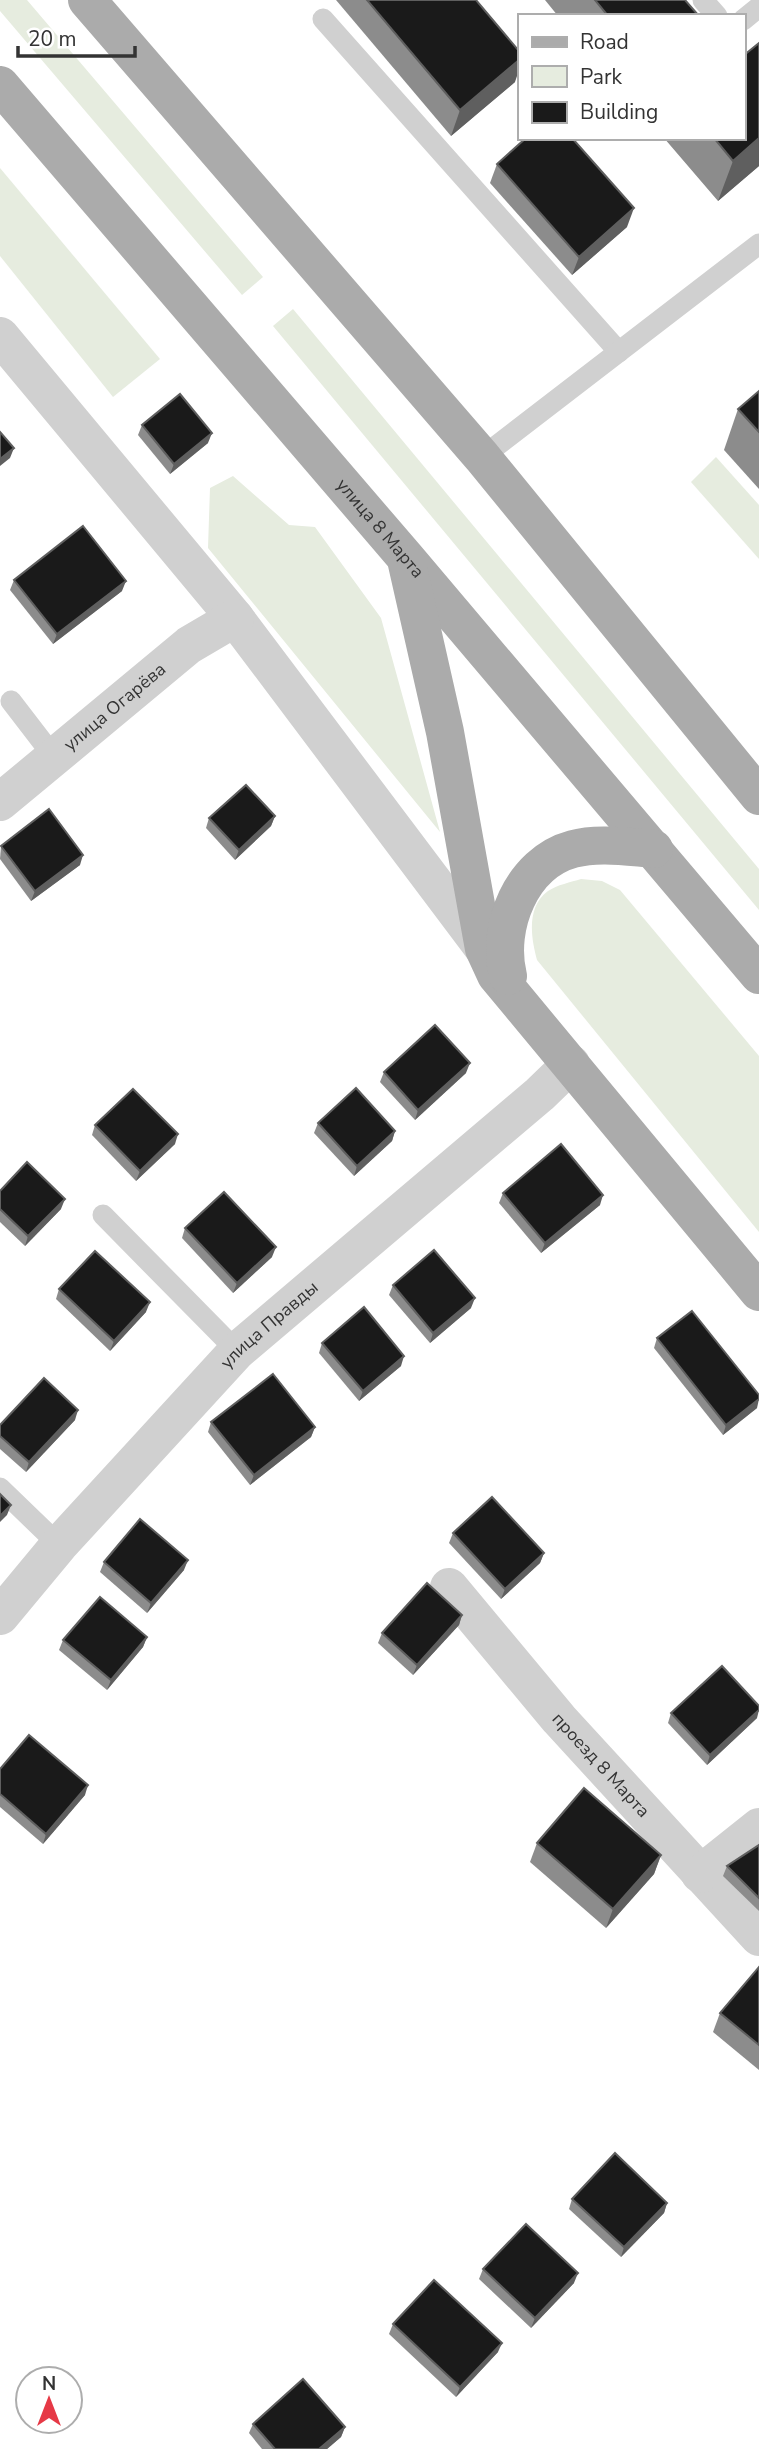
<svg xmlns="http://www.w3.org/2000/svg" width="759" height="2449" viewBox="0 0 759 2449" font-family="'Nunito Sans',sans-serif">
<rect width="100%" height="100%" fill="#fff"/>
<g fill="#e6ecdf">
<polygon points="0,0 27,0 263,277 242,295 0,11"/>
<polygon points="0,168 160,359 113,397 0,256"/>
<polygon points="293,309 759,869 759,910 273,326"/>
<polygon points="716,457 759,505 759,559 691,482"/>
<polygon points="233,476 289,525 315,527 381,618 440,832 208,548 210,488"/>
<path d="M581,879L602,881L620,890L759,1056V1232L537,960C531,938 526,907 548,891C557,885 571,882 581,879Z"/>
</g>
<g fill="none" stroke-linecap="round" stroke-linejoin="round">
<g stroke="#d0d0d0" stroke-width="21">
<polyline points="703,0 717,16"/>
<polyline points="323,19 619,352"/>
<polyline points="743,20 759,7"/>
<polyline points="482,457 759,244"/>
<polyline points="11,701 54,757"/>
<polyline points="103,1215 237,1351"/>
<polyline points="0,1488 59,1545"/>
</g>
<g stroke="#d0d0d0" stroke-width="38">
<polyline points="0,336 235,618 484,949"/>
<path id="s1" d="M0,802L189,645L235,618"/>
<path id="s2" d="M449,1587L559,1719L759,1937"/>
<path id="s3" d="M0,1616L59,1545L237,1351L540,1094L571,1064"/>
<polyline points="700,1874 759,1827"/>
</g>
<g stroke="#ababab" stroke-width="38">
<polyline points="87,0 482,457 759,796"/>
<path id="s4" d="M0,85L406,558L759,975"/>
<polyline points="407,564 445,732 484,949 496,975 759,1292"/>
<path d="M508,976C496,927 521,863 573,849C598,842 628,847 654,849"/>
</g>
</g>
<g fill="#8c8c8c">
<polygon points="336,0 476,0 515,82 451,136"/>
<polygon points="545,0 685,0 699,16 558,16"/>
<polygon points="759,43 759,166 718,201 664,138 743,138"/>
<polygon points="497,164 627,227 572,275 490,183"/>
<polygon points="759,391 759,489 724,450 738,409"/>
<polygon points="142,425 208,443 170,474 138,435"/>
<polygon points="14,580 122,591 53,644 10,590"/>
<polygon points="275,816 271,826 235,860 206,828 209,818"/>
<polygon points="1,846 80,865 31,901 0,859"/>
<polygon points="384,1072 466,1073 415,1120 380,1082"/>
<polygon points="318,1123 395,1131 392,1141 354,1176 314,1133"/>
<polygon points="95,1125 175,1144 136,1181 92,1135"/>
<polygon points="0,1191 61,1209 25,1246 0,1222"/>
<polygon points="503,1193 600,1205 541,1253 499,1203"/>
<polygon points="185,1228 272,1257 233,1293 182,1238"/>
<polygon points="393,1285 471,1308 430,1343 389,1295"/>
<polygon points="59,1289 146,1312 110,1351 56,1299"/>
<polygon points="657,1338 757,1408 723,1435 654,1348"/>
<polygon points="322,1343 401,1366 359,1401 319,1353"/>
<polygon points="75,1420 26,1472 0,1449 0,1425"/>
<polygon points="211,1422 315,1427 311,1437 250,1485 208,1432"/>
<polygon points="453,1533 544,1553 540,1563 501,1599 449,1543"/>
<polygon points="104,1562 184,1570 147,1613 100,1572"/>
<polygon points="462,1615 459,1625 413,1675 378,1643 382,1633"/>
<polygon points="147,1637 143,1647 107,1690 59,1650 63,1640"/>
<polygon points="671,1713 757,1718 707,1765 668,1723"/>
<polygon points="0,1769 85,1795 43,1844 0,1807"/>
<polygon points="537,1843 661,1855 654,1874 606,1928 530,1862"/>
<polygon points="759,1845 759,1911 723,1876 727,1866"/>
<polygon points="759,1967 759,2070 713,2032 720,2013"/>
<polygon points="572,2199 667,2203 664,2213 621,2257 569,2209"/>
<polygon points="483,2269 574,2283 531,2328 479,2279"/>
<polygon points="393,2324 498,2352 456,2397 389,2334"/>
<polygon points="253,2424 345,2427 341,2437 327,2449 262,2449 249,2433"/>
</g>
<g fill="#5f5f5f">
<polygon points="519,60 519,70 515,82 451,136 460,110"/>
<polygon points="759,138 759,166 718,201 733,161"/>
<polygon points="634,208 627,227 572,275 579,257"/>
<polygon points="212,433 208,443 170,474 174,464"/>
<polygon points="14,448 10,458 0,466 0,459"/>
<polygon points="126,581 122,591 53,644 57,634"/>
<polygon points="275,816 271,826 235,860 239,850"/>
<polygon points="83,855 80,865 31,901 35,891"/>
<polygon points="470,1063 466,1073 415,1120 418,1110"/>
<polygon points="395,1131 392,1141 354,1176 357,1166"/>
<polygon points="178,1134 175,1144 136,1181 140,1171"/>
<polygon points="603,1195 600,1205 541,1253 545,1243"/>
<polygon points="65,1199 61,1209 25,1246 28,1236"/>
<polygon points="276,1247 272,1257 233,1293 237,1283"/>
<polygon points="475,1298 471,1308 430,1343 433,1333"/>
<polygon points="150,1302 146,1312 110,1351 114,1341"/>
<polygon points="404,1356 401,1366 359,1401 363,1391"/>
<polygon points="759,1399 757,1408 723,1435 726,1425"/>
<polygon points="78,1410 75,1420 26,1472 29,1462"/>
<polygon points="315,1427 311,1437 250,1485 254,1475"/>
<polygon points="11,1505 7,1515 0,1522 0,1516"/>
<polygon points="544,1553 540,1563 501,1599 505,1589"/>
<polygon points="188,1560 184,1570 147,1613 151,1603"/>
<polygon points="462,1615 459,1625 413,1675 417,1665"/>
<polygon points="147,1637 143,1647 107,1690 111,1680"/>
<polygon points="759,1710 757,1718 707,1765 710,1755"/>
<polygon points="88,1785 85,1795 43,1844 46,1834"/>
<polygon points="661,1855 654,1874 606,1928 613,1909"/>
<polygon points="667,2203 664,2213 621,2257 624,2247"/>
<polygon points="578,2273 574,2283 531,2328 535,2318"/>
<polygon points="502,2343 498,2352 456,2397 460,2387"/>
<polygon points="345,2427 341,2437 327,2449 319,2449"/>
</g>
<g fill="#1a1a1a" stroke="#5f5f5f" stroke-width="2">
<polygon points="367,0 476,0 519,51 519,60 460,110"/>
<polygon points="595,0 685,0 699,16 608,16"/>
<polygon points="759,43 759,138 733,161 714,138 743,138 743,56"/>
<polygon points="526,138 572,138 634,208 579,257 497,164"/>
<polygon points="759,391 759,432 738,409"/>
<polygon points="180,394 212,433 174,464 142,425"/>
<polygon points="0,432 14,448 0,459"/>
<polygon points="83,526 126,581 57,634 14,580"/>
<polygon points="246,785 275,816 239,850 209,818"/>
<polygon points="49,809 83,855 35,891 1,846"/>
<polygon points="435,1025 470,1063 418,1110 384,1072"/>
<polygon points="356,1088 395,1131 357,1166 318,1123"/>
<polygon points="133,1089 178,1134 140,1171 95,1125"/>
<polygon points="561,1144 603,1195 545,1243 503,1193"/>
<polygon points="27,1162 65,1199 28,1236 0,1209 0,1191"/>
<polygon points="224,1192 276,1247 237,1283 185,1228"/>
<polygon points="434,1250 475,1298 433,1333 393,1285"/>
<polygon points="95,1251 150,1302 114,1341 59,1289"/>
<polygon points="364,1307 404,1356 363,1391 322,1343"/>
<polygon points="692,1311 759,1395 759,1399 726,1425 657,1338"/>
<polygon points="273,1374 315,1427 254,1475 211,1422"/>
<polygon points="44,1378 78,1410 29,1462 0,1436 0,1425"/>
<polygon points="0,1494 11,1505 0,1516"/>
<polygon points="492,1497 544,1553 505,1589 453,1533"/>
<polygon points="140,1519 188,1560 151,1603 104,1562"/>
<polygon points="427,1583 462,1615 417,1665 382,1633"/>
<polygon points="100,1597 147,1637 111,1680 63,1640"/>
<polygon points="722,1666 759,1706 759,1710 710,1755 671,1713"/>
<polygon points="29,1735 88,1785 46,1834 0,1794 0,1769"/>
<polygon points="584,1788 661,1855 613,1909 537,1843"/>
<polygon points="759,1845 759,1898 727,1866"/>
<polygon points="759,1967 759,2045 720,2013"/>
<polygon points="615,2153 667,2203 624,2247 572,2199"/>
<polygon points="526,2224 578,2273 535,2318 483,2269"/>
<polygon points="434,2280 502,2343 460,2387 393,2324"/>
<polygon points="303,2379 345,2427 319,2449 275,2449 253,2424"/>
</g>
<g text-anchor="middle" stroke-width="7" stroke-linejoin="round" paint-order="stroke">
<g font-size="18" fill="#333" stroke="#fff">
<text dy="6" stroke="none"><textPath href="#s4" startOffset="584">улица 8 Марта</textPath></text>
<text dy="6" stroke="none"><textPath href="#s1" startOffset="149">улица Огарёва</textPath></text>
<text dy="6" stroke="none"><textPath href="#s3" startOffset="397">улица Правды</textPath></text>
<text dy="6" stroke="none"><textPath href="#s2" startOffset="234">проезд 8 Марта</textPath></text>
</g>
</g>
<rect x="518" y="14" width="228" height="126" fill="#ffffff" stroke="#adadad" stroke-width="2"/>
<rect x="532" y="37" width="35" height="10" fill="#ababab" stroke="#adadad" stroke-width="2"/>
<text x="580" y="49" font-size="21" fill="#333333">Road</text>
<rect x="532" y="66" width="35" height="21" fill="#e6ecdf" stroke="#adadad" stroke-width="2"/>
<text x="580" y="84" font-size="21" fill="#333333">Park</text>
<rect x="532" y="102" width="35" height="21" fill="#1a1a1a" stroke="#adadad" stroke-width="2"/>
<text x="580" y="119" font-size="21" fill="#333333">Building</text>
<g transform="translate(49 2400)"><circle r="33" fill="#ffffff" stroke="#adadad" stroke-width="2"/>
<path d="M0-5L12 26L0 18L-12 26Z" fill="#e63946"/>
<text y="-10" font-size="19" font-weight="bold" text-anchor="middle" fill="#333333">N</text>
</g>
<path d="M18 46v10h117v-10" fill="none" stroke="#333333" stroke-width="3.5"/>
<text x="28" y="46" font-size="21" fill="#333333" stroke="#ffffff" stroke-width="5" paint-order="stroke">20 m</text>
</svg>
